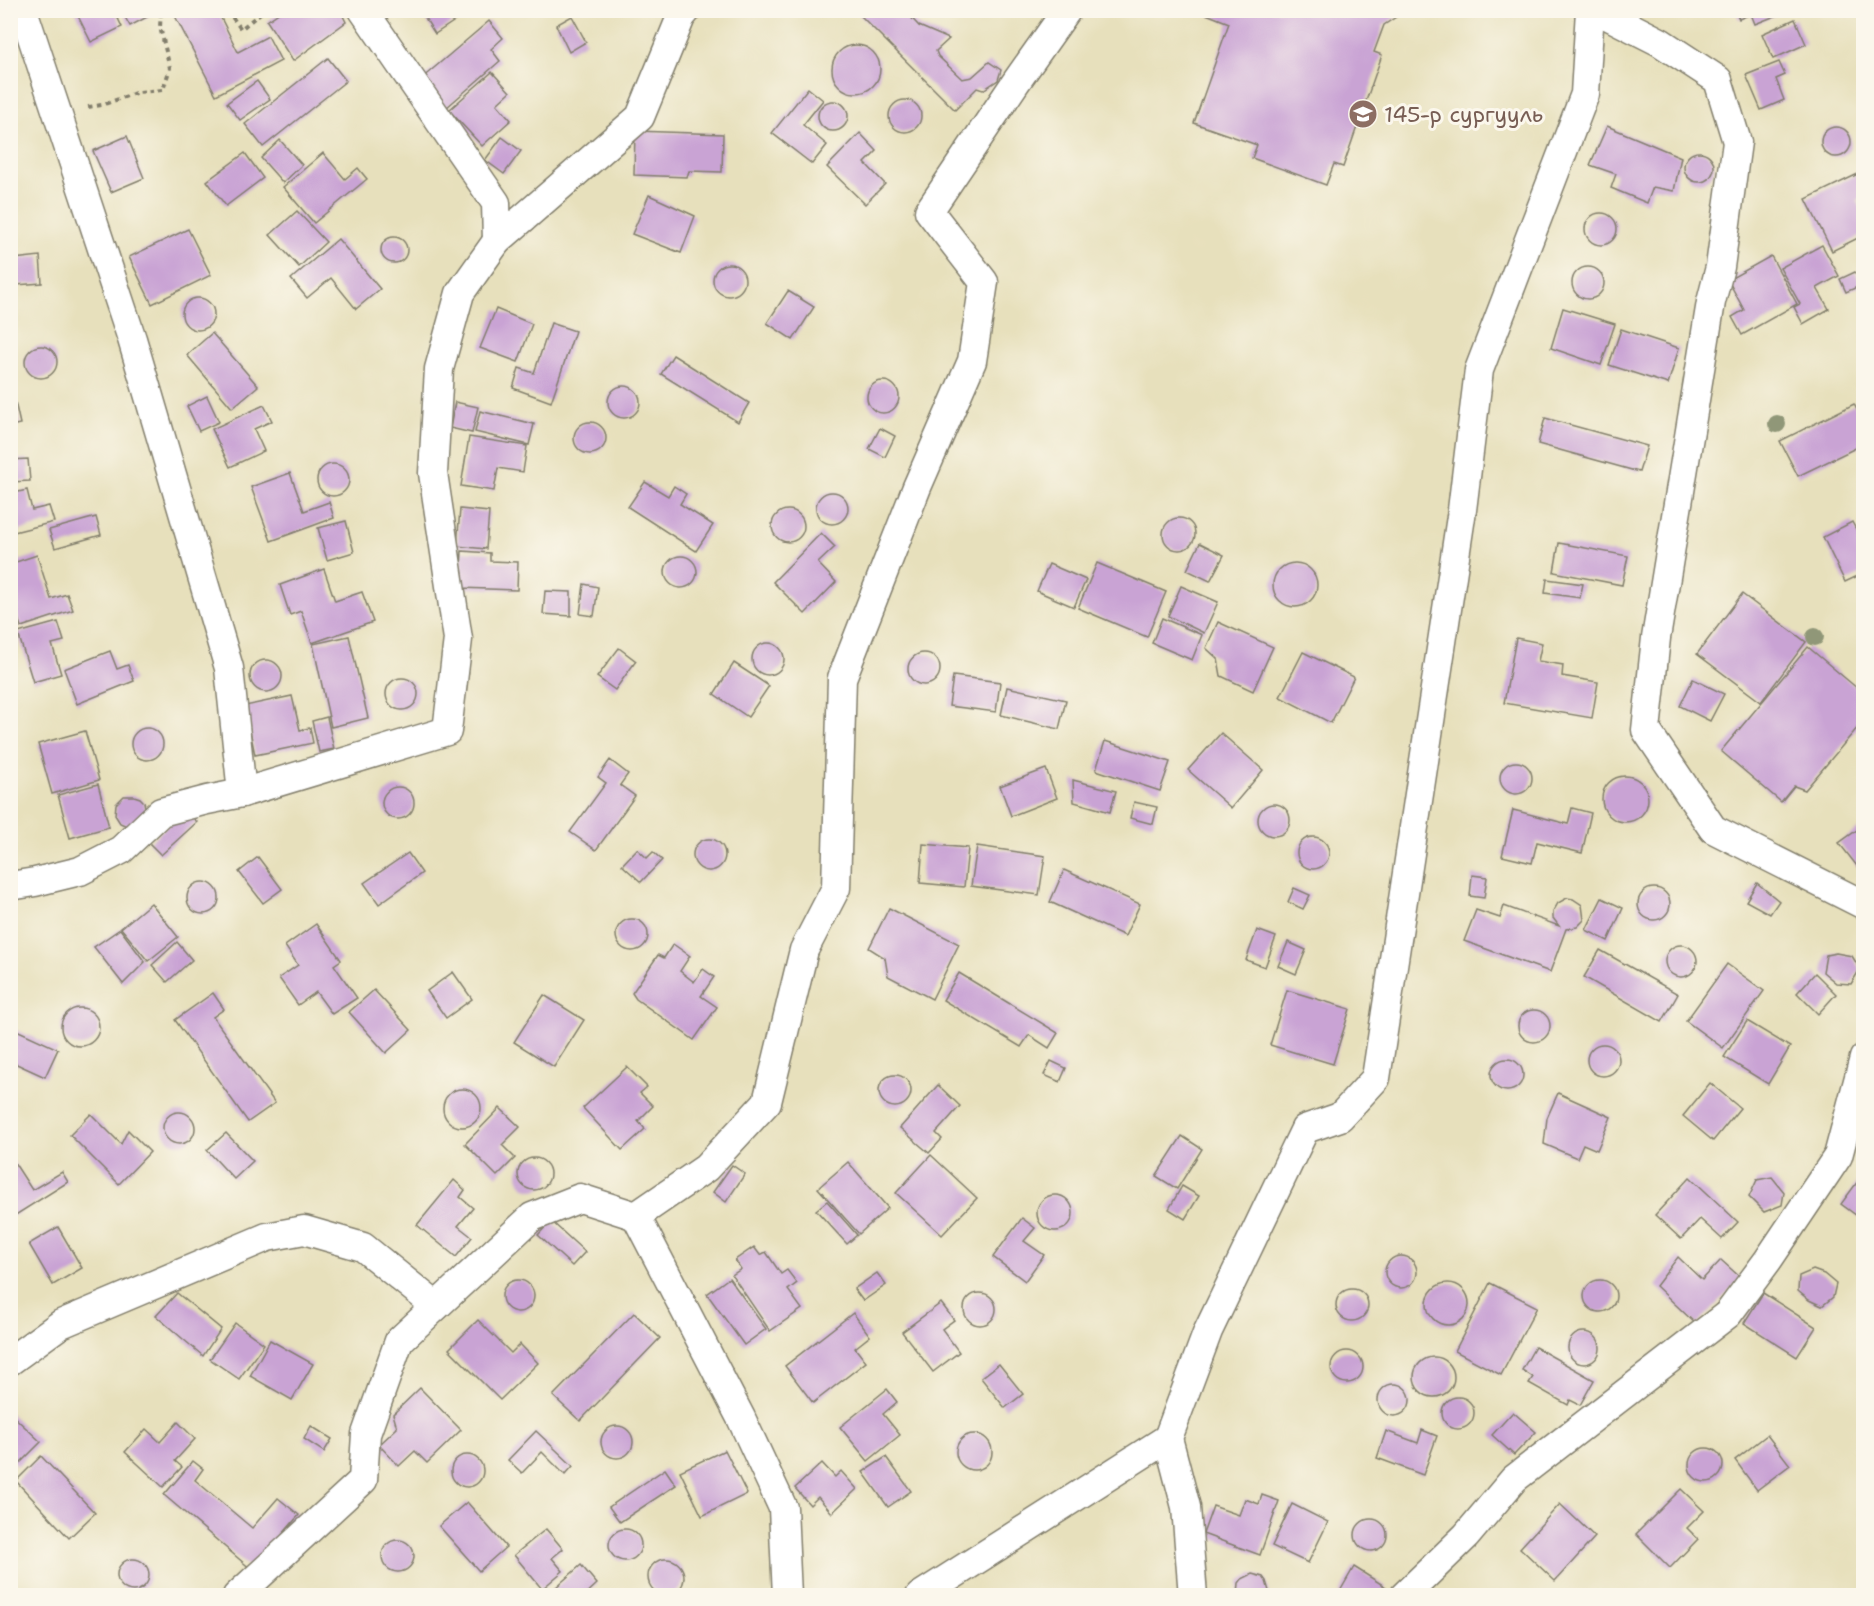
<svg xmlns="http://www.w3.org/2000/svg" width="1874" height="1606" viewBox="0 0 1874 1606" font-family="'Shantell Sans',sans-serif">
<rect width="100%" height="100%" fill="#fbf7ec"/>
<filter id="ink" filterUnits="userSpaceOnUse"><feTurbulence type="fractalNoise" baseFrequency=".0167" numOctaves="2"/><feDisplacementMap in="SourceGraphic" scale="12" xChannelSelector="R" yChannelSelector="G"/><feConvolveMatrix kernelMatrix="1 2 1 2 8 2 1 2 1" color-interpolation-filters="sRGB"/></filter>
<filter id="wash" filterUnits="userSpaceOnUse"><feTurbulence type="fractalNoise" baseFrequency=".008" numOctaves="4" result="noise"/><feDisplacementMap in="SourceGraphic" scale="24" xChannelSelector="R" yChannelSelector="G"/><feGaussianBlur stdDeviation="1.35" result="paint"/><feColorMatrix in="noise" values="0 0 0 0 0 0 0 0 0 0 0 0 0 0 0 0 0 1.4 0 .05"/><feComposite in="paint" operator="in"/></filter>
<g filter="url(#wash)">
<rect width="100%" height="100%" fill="#e7e0bc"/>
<g id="blocks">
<g fill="#c9a3d4">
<polygon points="75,10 114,10 122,27 91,42"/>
<polygon points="121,10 151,10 153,14 130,26"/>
<polygon points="172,10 217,10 238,52 268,36 281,61 216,95"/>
<polygon points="283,10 340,10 346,22 293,61 267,21"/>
<polygon points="420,10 471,10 435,34"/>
<polygon points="855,10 904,10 919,26 949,39 936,51 938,56 962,79 972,77 989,62 1001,70 998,80 983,90 977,88 955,110"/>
<polygon points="1196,10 1400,10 1396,17 1384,25 1374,52 1382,55 1343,167 1334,164 1326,185 1252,158 1257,145 1194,123 1229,23"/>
<polygon points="1735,10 1788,10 1788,11 1755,24 1751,14 1739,19"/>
<polygon points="572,16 586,42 569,52 556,25"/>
<polygon points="1795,19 1806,44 1773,59 1762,34"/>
<polygon points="489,21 503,38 491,49 500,61 446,108 421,79"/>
<circle cx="856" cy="69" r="24"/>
<polygon points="328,58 346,81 263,147 245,124"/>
<polygon points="1779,62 1785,75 1776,79 1784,100 1761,110 1746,75"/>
<polygon points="492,72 510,92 497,104 511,120 482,146 449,110"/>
<polygon points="257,81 270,99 240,120 227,103"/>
<polygon points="808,88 823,100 803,125 827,145 812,164 772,133"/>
<circle cx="905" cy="116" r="16"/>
<circle cx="833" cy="116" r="15"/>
<polygon points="1607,126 1681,157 1674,191 1653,187 1647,203 1611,188 1616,174 1590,165"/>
<circle cx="1836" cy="142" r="15"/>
<polygon points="635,131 723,134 722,172 689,171 687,177 634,175"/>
<polygon points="860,133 877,151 865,163 885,184 865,204 827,167"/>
<polygon points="127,136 144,178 111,192 93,151"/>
<polygon points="502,137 521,151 504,174 485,160"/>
<polygon points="280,140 302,165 283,183 261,158"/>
<circle cx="1699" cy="167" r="15"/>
<polygon points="245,153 263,178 226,206 207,181"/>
<polygon points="323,153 345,179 358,168 367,179 314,223 283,187"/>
<polygon points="1864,171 1864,197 1857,200 1864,213 1864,235 1832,251 1806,199"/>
<polygon points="649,195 695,216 681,253 632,234"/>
<polygon points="297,211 326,242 299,267 270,235"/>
<circle cx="1601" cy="229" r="16"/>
<polygon points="188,229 211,275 152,304 129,257"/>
<circle cx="394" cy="250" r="13"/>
<polygon points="338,239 380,289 356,309 331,278 307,298 291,279"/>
<polygon points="1822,245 1839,276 1817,288 1829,309 1803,324 1794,307 1800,304 1780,268"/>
<polygon points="40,256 42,283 16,285 14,259"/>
<polygon points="1771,256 1797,304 1742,335 1732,317 1744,310 1728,280"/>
<circle cx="729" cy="280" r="16"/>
<circle cx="1588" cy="283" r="16"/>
<polygon points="1855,272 1862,285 1846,292 1840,279"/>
<polygon points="788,291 814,307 793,340 767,323"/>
<circle cx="198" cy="314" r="16"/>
<polygon points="1563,308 1615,324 1601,365 1551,348"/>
<polygon points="496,309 532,324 518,362 480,348"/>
<polygon points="551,323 575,331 551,402 513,388 519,368 534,373"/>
<polygon points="1621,329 1679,348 1668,384 1609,365"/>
<polygon points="212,333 258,386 232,408 187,355"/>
<circle cx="41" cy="362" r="16"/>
<polygon points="673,355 749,403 738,422 661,374"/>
<circle cx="883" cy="397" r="16"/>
<circle cx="624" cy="402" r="16"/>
<polygon points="10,388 12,388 20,424 10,426"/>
<polygon points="207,396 219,422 199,431 187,406"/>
<polygon points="455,402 478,407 472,433 450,428"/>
<polygon points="1854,404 1864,424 1864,444 1798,476 1780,441"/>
<polygon points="264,405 272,421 254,429 264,451 230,467 212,429"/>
<polygon points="480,411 534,424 529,445 475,432"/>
<polygon points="1545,418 1647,446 1639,472 1538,444"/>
<circle cx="590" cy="438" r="16"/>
<polygon points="880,428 895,436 885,457 869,449"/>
<polygon points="469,437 527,446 523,472 498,468 494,491 461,486"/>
<polygon points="28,459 30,481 10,482 10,460"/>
<circle cx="333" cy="480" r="16"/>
<polygon points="290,473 304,511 329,502 334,518 271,541 251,487"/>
<polygon points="645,482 668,496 674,486 686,494 680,504 713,525 696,551 628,507"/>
<polygon points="27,490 32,510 49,506 54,522 10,533 10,494"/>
<circle cx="832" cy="508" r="16"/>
<polygon points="460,509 489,512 486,549 457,546"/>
<circle cx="788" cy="526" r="16"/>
<polygon points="96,517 101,535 55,548 49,530"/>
<circle cx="1179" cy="534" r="16"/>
<polygon points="346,521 354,552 327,560 318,528"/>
<polygon points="1852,522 1864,544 1864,573 1845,582 1823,537"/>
<polygon points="821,533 835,547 818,563 836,582 805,614 773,582"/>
<polygon points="1200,543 1224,555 1210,581 1187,570"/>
<polygon points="1559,543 1628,556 1622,585 1554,572"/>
<polygon points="462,551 490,553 490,561 518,562 517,590 460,588"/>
<polygon points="37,555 51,599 67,594 73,610 21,627 10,595 10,564"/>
<circle cx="681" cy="572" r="16"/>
<circle cx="1295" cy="585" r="22"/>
<polygon points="1097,563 1166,592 1147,637 1078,608"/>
<polygon points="1049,564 1086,580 1074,607 1037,591"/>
<polygon points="324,569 335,601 362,592 373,622 312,643 301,611 290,615 280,585"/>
<polygon points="1547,579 1583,584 1580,598 1545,593"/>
<polygon points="584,584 598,587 594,616 580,614"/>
<polygon points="1181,586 1218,602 1204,633 1168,616"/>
<polygon points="545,591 571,592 571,616 543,614"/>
<polygon points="1742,594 1806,642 1761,702 1697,654"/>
<polygon points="1162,618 1202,635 1192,660 1152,643"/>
<polygon points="58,622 64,641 52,644 61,674 33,682 18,633"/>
<polygon points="1218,622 1273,647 1253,691 1221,676 1218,659 1206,648"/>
<polygon points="349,636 368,718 331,727 313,644"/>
<polygon points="1516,638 1542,643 1538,661 1563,665 1562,676 1598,682 1592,718 1504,703"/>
<circle cx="768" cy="659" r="16"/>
<polygon points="1808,647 1864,694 1864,720 1805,790 1794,786 1781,802 1721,751"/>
<polygon points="619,648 636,661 615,690 597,677"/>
<polygon points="110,651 117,669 128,665 134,681 77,704 64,669"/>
<polygon points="1303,652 1354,677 1331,723 1280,697"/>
<circle cx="924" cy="669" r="16"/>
<circle cx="266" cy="676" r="16"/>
<polygon points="734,663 769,686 748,717 714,694"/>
<polygon points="953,676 1000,682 996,712 949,706"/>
<circle cx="402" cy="694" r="16"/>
<polygon points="1693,679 1724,694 1710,721 1680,706"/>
<polygon points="1007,687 1066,700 1059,729 1001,715"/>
<polygon points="292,696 300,730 310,728 313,743 255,755 245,706"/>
<polygon points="327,717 334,749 319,752 312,721"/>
<circle cx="147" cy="744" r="16"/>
<polygon points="85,731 99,780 52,794 38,744"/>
<polygon points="1221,733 1263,770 1231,808 1188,770"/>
<polygon points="1105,741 1170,762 1160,791 1096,770"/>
<polygon points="610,760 628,774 620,785 635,796 596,850 570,832 606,783 598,777"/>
<circle cx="1516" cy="778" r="16"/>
<polygon points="1046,769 1057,798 1011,816 1000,786"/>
<circle cx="1625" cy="799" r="23"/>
<polygon points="1073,780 1116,791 1110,812 1074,802"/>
<polygon points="98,784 109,827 70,838 58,795"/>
<circle cx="398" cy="803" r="16"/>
<polygon points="124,796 134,796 140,798 144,802 146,812 129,827 120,823 115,815 116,804"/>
<polygon points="1134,802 1157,807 1153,824 1130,818"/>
<circle cx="1274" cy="820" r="16"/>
<polygon points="1572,808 1591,813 1582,853 1537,842 1532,863 1502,856 1513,810 1568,824"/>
<polygon points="185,809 197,822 161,855 149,843"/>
<polygon points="1864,825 1864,875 1839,843"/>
<circle cx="1313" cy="853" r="16"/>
<circle cx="709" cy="855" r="16"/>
<polygon points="923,844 968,848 964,887 920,883"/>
<polygon points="977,846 1045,856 1039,895 971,886"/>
<polygon points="637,849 647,858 653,852 662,860 641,882 622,865"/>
<polygon points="408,853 422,873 379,904 364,883"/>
<polygon points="258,857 282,889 263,903 239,872"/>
<polygon points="1064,870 1140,904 1125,936 1050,902"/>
<polygon points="1472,875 1487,877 1484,898 1470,896"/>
<circle cx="203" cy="898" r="16"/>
<polygon points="1757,883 1779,901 1770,914 1746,901"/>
<polygon points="1294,888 1310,895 1303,909 1288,902"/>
<circle cx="1654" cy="904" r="16"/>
<polygon points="1567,898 1573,899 1582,905 1584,920 1577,927 1566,929 1550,972 1464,941 1476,910 1500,918 1504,906 1559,926 1553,918 1553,912 1558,903"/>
<polygon points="1602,898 1623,908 1608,941 1586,930"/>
<polygon points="151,903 178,937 148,961 121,928"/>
<polygon points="889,908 959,944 932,999 888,976 885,958 869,948"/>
<circle cx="632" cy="935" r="16"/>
<polygon points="316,924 341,960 334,965 357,998 332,1014 316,992 298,1005 279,978 298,965 285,946"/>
<polygon points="120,929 145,962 123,984 94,947"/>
<polygon points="1257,930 1276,937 1265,967 1246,960"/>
<polygon points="177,942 192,960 167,982 152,965"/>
<polygon points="1288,942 1306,950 1296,974 1278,966"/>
<polygon points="673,944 690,956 680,971 694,982 703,969 714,977 701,996 717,1007 694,1040 636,999 632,993 658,955 664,958"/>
<circle cx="1681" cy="961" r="16"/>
<polygon points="1600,950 1678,994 1662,1022 1584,977"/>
<polygon points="1836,953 1852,956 1860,969 1851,984 1836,983 1823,972 1826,955"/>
<polygon points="1727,964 1764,991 1723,1048 1686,1021"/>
<polygon points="453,972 472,999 446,1018 427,991"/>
<polygon points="959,973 1058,1033 1049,1048 1029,1035 1021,1047 943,1000"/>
<polygon points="1815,973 1836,994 1818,1014 1797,993"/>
<polygon points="374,990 411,1030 386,1053 349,1012"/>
<polygon points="1287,990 1350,1009 1333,1064 1270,1045"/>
<polygon points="213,993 224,1009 213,1017 275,1103 248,1122 175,1020"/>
<polygon points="544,995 584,1020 554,1067 514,1042"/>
<circle cx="80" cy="1027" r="19"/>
<circle cx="1534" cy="1026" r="16"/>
<polygon points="1747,1021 1790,1047 1768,1084 1724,1057"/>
<polygon points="10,1027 58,1049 45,1077 10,1061"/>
<circle cx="1603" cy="1060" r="16"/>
<circle cx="1507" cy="1075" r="16"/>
<polygon points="1051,1061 1066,1068 1060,1082 1044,1075"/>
<polygon points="627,1067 647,1087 640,1093 653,1106 638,1121 645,1129 622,1150 583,1108"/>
<circle cx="895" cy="1091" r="16"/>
<polygon points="1710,1083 1740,1108 1713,1141 1683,1116"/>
<polygon points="938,1085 960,1106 936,1133 942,1139 929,1153 900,1128"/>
<circle cx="462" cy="1108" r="19"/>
<polygon points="1558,1093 1611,1117 1597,1150 1583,1144 1577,1158 1544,1144 1547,1118"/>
<polygon points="500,1108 520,1127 502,1145 515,1158 497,1176 465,1144"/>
<circle cx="179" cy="1128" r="16"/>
<polygon points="91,1114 121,1144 128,1130 150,1152 119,1184 70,1135"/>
<polygon points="226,1133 253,1161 234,1179 207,1150"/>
<polygon points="1182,1136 1202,1149 1177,1189 1156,1176"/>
<polygon points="931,1155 977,1198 942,1235 896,1193"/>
<polygon points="10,1156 32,1190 62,1172 68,1182 14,1216 10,1211"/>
<circle cx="534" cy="1174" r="16"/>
<polygon points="848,1162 888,1208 859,1234 818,1188"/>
<polygon points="732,1165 745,1174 726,1202 713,1192"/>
<polygon points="1690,1177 1738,1222 1722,1239 1700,1219 1681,1239 1655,1215"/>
<polygon points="1772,1177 1784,1192 1782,1205 1764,1212 1749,1197 1757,1180"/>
<polygon points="1861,1177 1864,1179 1864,1221 1841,1204"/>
<polygon points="454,1180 465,1190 460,1197 473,1208 458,1226 472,1237 456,1257 417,1225"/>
<polygon points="1182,1186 1199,1196 1185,1219 1169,1209"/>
<circle cx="1055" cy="1213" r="18"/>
<polygon points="827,1201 857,1235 847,1244 816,1210"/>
<polygon points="1022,1218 1035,1228 1024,1241 1044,1255 1025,1281 993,1257"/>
<polygon points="551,1221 585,1252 572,1266 538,1235"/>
<polygon points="58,1227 82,1268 53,1285 29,1244"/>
<polygon points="754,1247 760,1255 766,1252 781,1274 787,1270 797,1283 788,1290 802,1309 770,1331 732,1275 741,1269 735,1260"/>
<circle cx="1401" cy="1272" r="16"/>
<polygon points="1678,1257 1702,1280 1721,1260 1741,1278 1697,1325 1656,1286"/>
<polygon points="1813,1270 1824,1274 1836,1284 1833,1297 1822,1306 1809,1300 1798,1291 1799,1276"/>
<polygon points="877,1273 886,1285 863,1301 854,1289"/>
<polygon points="729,1278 766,1329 744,1345 707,1294"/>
<circle cx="518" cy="1296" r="16"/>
<circle cx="1600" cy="1296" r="16"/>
<circle cx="1448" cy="1304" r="21"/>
<polygon points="1490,1283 1537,1307 1501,1375 1455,1351"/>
<circle cx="1352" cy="1305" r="16"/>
<polygon points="177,1293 221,1329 203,1356 156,1316"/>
<polygon points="1763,1293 1816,1327 1797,1357 1744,1323"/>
<circle cx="980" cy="1309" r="16"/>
<polygon points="941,1303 954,1320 942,1329 959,1352 933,1372 902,1332"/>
<polygon points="634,1313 660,1338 580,1421 553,1396"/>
<polygon points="853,1313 870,1336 855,1348 866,1362 813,1403 785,1366"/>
<polygon points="478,1320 511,1353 520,1344 538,1363 500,1400 449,1349"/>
<polygon points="235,1323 264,1344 239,1379 210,1359"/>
<circle cx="1584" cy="1348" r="16"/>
<polygon points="270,1340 313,1364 292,1400 250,1376"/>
<polygon points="1535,1347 1594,1380 1580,1405 1570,1400 1568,1405 1529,1383 1533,1377 1522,1370"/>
<circle cx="1347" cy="1367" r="16"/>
<circle cx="1434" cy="1377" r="20"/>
<polygon points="999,1364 1023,1394 1005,1408 981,1378"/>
<circle cx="1394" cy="1400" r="16"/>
<polygon points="420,1388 461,1430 427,1463 415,1451 399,1466 379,1445 397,1428 393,1414"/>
<polygon points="887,1389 897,1402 883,1414 900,1435 868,1461 840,1427"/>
<circle cx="1458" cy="1413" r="16"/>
<polygon points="1513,1412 1536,1432 1514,1455 1492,1435"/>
<polygon points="10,1413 41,1442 17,1466 10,1460"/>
<polygon points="178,1422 195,1439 175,1461 182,1467 163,1487 125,1452 146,1429 160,1442"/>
<circle cx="617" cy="1442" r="16"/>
<polygon points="311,1426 332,1439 324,1452 304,1439"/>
<polygon points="1422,1430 1437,1436 1423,1475 1377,1458 1386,1431 1418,1443"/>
<polygon points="536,1431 573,1466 565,1475 542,1452 522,1473 508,1460"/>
<circle cx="974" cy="1452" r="18"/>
<polygon points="1767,1435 1790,1465 1757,1490 1735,1460"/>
<circle cx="1706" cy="1465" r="17"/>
<polygon points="725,1450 747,1494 702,1516 680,1471"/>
<circle cx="467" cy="1471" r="16"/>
<polygon points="41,1456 95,1513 69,1538 16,1481"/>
<polygon points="886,1457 911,1491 888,1507 863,1472"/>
<polygon points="193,1461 203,1469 195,1480 252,1528 278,1498 299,1515 252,1570 164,1495"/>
<polygon points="822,1463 835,1477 841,1471 857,1489 832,1513 818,1497 810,1505 795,1488"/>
<polygon points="665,1469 676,1485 620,1522 609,1507"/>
<polygon points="1681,1489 1704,1511 1687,1528 1698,1539 1670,1568 1636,1534"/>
<polygon points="1262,1495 1279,1501 1260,1555 1203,1534 1213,1506 1239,1515 1245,1499 1259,1504"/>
<polygon points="467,1502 506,1547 479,1571 439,1526"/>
<polygon points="1292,1504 1328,1522 1308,1563 1272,1546"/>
<polygon points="1560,1504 1595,1537 1555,1581 1520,1548"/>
<circle cx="1371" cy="1535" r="16"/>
<polygon points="546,1529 563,1549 552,1558 563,1571 542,1589 514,1555"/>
<circle cx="625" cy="1545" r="16"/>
<circle cx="398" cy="1556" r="16"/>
<circle cx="666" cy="1577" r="18"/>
<circle cx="133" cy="1575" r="16"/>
<polygon points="581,1565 597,1584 584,1596 546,1596"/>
<polygon points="1354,1567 1386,1587 1381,1596 1343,1596 1339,1593"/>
<polygon points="1252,1574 1263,1577 1266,1581 1269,1591 1268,1596 1238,1596 1239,1583 1242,1579"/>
</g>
</g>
</g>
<g filter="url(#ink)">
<use href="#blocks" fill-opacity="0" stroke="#827e6c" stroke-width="1.5"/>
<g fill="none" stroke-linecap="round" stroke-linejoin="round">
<g stroke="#827e6c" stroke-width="31">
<g id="minor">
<polyline points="23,10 132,339 229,668 242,793"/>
<polyline points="363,10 496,203 497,241 640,117 681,17 687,10"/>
<polyline points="1597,10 1660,42 1718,80 1737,142 1720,267 1711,302 1656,638 1646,730 1713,829 1864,905"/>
<polyline points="10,886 35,882 80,871 121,850 161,812 207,800 242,793 447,731 458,639 433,473 439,369 460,293 497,241"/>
<polyline points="636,1216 741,1418 783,1508 787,1596"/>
<polyline points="10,1361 61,1324 267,1237 304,1230 363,1247 436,1306"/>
<polyline points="237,1596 363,1480 366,1434 399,1341 532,1217 580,1198 636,1216 706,1168 767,1102 804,950 836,888 842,678 917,487 972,361 984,282 929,211 1016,82 1067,10"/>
<polyline points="920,1596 1168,1438"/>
<polyline points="1193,1596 1186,1507 1168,1438 1208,1331 1305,1129 1340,1117 1376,1078 1462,510 1479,370 1585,94 1590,10"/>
<polyline points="1404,1596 1466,1536 1514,1479 1728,1314 1768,1260 1838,1156 1864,1058"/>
</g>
</g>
<g stroke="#827e6c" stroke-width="4" stroke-dasharray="4.5 4.5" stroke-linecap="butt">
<polyline points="227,10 241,29 264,10"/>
<polyline points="88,107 102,105 138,92 163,90 170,68 160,27 161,10"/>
</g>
<use href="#minor" stroke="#fff" stroke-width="28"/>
</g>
<g fill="#909778">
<circle cx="1777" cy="424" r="9"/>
<circle cx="1815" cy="637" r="9"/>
</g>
</g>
<defs>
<g id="school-disc" transform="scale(1.5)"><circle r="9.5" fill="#8d6e63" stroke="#fbf7ec"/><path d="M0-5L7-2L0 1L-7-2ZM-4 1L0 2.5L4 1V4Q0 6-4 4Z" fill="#fff"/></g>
</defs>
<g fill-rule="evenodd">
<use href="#school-disc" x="1363" y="114"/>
</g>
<g text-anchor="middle" stroke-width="6" stroke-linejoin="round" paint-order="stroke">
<g font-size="22" fill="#785e54" stroke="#fbf7ec" text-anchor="start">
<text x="1384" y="122">145-р сургууль</text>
</g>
</g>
<rect width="1874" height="1606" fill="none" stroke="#fbf7ec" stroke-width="36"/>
</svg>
